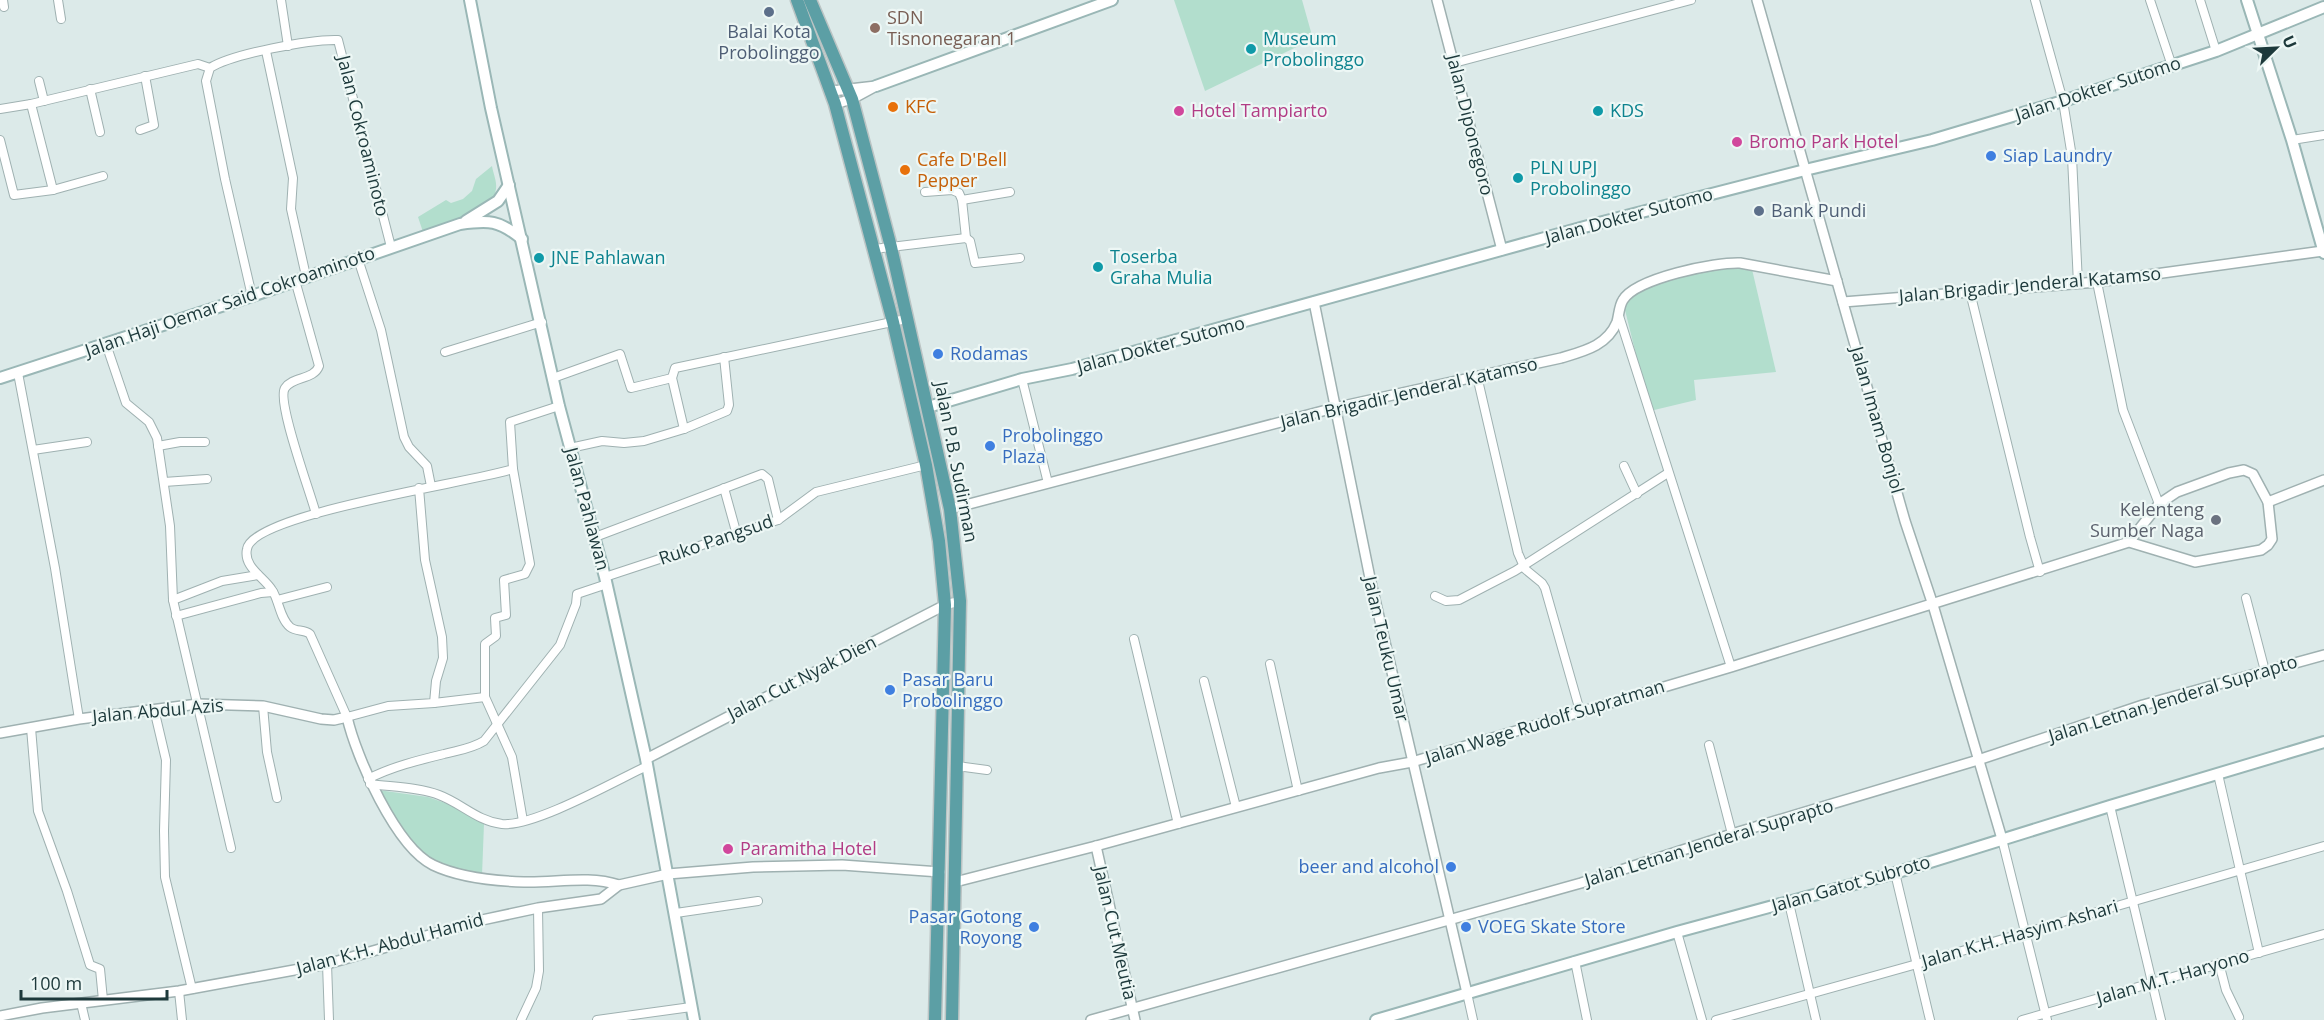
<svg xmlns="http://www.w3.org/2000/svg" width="2324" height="1020" viewBox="0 0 2324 1020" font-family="'Open Sans',sans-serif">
<rect width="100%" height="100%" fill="#dceae9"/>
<g fill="#b2decd">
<polygon points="1174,0 1302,0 1313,39 1205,91"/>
<path d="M492,166C493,173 497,181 496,189C494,213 442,226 423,232L418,217L446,200L451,203L463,199L472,191L476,179Z"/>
<polygon points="1751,265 1776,372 1694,380 1696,400 1650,411 1623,302 1644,285 1682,272"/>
<polygon points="378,790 428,797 448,804 484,824 482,875 432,861 416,849"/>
</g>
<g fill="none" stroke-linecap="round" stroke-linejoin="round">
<g stroke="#9fb1b1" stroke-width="10">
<g id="minor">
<polyline points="3,0 4,7"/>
<polyline points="58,0 61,19"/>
<polyline points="281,0 288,46"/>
<polyline points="2035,0 2063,101 2072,157 2078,284"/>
<polyline points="2150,0 2172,66"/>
<polyline points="2200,0 2216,51"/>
<polyline points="266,51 293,178 291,209 306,276"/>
<polyline points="1454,63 1691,0"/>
<polyline points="39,81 44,101"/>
<polyline points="90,89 100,132"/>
<polyline points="31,104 53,190"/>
<polyline points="0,109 31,104 198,64 210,68"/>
<polyline points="140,130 154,125 145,76"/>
<polyline points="0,140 14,195 53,190 103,176"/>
<polyline points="2292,140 2324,135"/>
<polyline points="925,192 952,190 959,193 962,200 966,238"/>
<polyline points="962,200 1010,192"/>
<polyline points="874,249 966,238 970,241 975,263 1020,258"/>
<polyline points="358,259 381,330 404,437 409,447 427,466 431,486"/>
<path d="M295,280L319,366C314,380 293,376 285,388C276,401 311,494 316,514"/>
<polyline points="2097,282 2123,410 2159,504"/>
<polyline points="1970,292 2030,537 2040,572"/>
<path d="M252,296L225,179L206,81L210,68C232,54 311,39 338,40L391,247"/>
<polyline points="1619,316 1731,667"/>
<polyline points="106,344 126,403 149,422 157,438 170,526 173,600 231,848"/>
<polyline points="445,352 542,322"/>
<polyline points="18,373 55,568 79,719"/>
<polyline points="1477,376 1518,553 1525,569 1542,583 1545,588 1580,711"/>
<polyline points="553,378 620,354 631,388 672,378"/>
<polyline points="1022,379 1048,483"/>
<polyline points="684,429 672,378 675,368 906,319"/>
<polyline points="158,446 180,442 205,442"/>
<polyline points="570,448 602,441 624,443 644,441 684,429 727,411 729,405 724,357"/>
<polyline points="33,450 87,442"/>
<polyline points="1624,466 1637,494"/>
<polyline points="513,469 530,564 525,574 504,580 506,615 495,618 496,636 485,644 485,697 512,757 523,821"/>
<polyline points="164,482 207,479"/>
<path d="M419,488L425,560L442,637L443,658L436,681L434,703L388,706L347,717L310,634C304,629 296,632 290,627C280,619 279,600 272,590C264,577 243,567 247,549C253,513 475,482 513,469L510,422L559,406"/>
<polyline points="724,488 737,535"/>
<polyline points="595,537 762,474 768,479 778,520"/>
<polyline points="605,577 778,520 816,492 926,465"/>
<polyline points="1435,596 1446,601 1459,600 1515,571 1668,473"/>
<polyline points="2246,598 2265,671"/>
<polyline points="173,600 222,581 258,575"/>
<polyline points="277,600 327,587"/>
<polyline points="176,616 261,593 273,592"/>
<polyline points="1134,639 1178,824"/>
<polyline points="1270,664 1298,791"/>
<polyline points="1204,681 1236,807"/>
<polyline points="434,703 485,697"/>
<polyline points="263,706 267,752 277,798"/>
<polyline points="154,709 166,760 164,831 165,877 192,989"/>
<polyline points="31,728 38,811 67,891 90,965 100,969 103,1000"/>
<polyline points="1709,745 1732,834"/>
<polyline points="957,766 987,770"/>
<polyline points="2218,774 2259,953"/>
<path d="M368,779C391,767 419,760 444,754C459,750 471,749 484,741L560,645L576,604L577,594L607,584"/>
<path d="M370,784C392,787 418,787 439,795C461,803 477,821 502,824C534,827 615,781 647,766"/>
<polyline points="2110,806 2161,1020"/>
<polyline points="2002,839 2047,1020"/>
<polyline points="1895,873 1930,1020"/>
<polyline points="1789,903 1816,1020"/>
<polyline points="676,913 758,901"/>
<polyline points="1677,932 1702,1020"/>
<polyline points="1575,961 1587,1020"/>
<polyline points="2219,963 2226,990 2239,1017"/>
<polyline points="327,964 329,1020"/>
<polyline points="179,991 182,1020"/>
<polyline points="1467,993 1473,1020"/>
<polyline points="81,1003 85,1020"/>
<polyline points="521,1020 536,988 539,971 538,908"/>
<polyline points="597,1020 691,1007"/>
<polyline points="1716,1020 1917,964 2324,846"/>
<polyline points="2022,1020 2324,934"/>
</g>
</g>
<g stroke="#9fb1b1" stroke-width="12">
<g id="tertiary">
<polyline points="1437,0 1502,250"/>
<polyline points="1757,0 1905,521 1933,605 2002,839"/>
<polyline points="832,91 876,86"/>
<polyline points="835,104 852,99 876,86"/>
<polyline points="1314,302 1370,578 1467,993"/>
<polyline points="1843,302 2097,282 2323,251"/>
<polyline points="2268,502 2324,480"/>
<path d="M950,509L1334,408L1561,358C1584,351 1607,346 1617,322C1619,315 1619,306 1623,300C1636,278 1716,262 1740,263L1837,281"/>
<path d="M0,733L79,719L198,704L263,706L321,719L334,720L347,717C356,757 396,847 433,865C460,878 494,881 524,882C556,883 588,875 619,885"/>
<polyline points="646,759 945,605 960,601"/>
<polyline points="1096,846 1135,1020"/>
<polyline points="955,882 1096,846 1379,768 1412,762 1731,667 2129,542 2159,504 2177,492 2229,473 2244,470 2253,474 2268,502 2272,539 2268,545 2261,550 2195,562 2129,542"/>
<polyline points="0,1016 42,1008 179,991 327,964 482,920 538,908 601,899 619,885 668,874 753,867 842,865 940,872"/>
<polyline points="1091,1020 1581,883 1732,834 1978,760 2143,705 2324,655"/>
</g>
</g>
<g stroke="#9ab7b6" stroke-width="14">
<g id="secondary">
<polyline points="470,0 491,108 559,406 605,577 646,759 694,1020"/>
<polyline points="2247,0 2292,140 2324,253"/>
<polyline points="876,86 1112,0"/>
<polyline points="466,221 498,201 509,185"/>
<path d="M0,378L252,296L460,224C489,220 499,220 522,239"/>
<polyline points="928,407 1022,379 1072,369 1595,224 1805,170 1932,140 2063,101 2216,51 2324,7"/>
<polyline points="1376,1020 1677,932 1895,873 2110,806 2324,742"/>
</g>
</g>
<g stroke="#bbc4c4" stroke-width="15">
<g id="primary">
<polyline points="797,0 835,104 893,322 926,465 939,541 945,605 935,1020"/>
<polyline points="810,0 852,99 891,247 950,509 960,601 952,1020"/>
</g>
</g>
<use href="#minor" stroke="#fff" stroke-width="8"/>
<use href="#tertiary" stroke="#fff" stroke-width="9"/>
<use href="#secondary" stroke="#fff" stroke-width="10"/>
<use href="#primary" stroke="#5c9fa5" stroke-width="12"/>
</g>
<g fill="#5c6f8a" stroke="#edf7f5" stroke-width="2">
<circle cx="769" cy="12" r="6"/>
<circle cx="1759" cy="211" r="6"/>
</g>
<circle fill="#8d6e63" stroke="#edf7f5" stroke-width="2" cx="875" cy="28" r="6"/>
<g fill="#0f9aa8" stroke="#edf7f5" stroke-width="2">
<circle cx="1251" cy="49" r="6"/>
<circle cx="1598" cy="111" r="6"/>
<circle cx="1518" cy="178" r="6"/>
<circle cx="539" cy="258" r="6"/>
<circle cx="1098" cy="267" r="6"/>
</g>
<g fill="#e8710a" stroke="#edf7f5" stroke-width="2">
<circle cx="893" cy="107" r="6"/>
<circle cx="905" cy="170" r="6"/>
</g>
<g fill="#d1479c" stroke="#edf7f5" stroke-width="2">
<circle cx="1179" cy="111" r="6"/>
<circle cx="1737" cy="142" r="6"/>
<circle cx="728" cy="849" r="6"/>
</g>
<g fill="#3f7fe0" stroke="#edf7f5" stroke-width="2">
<circle cx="1991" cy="156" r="6"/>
<circle cx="938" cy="354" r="6"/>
<circle cx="990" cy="446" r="6"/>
<circle cx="890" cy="690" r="6"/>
<circle cx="1451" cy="867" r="6"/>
<circle cx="1034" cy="927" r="6"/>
<circle cx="1466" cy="927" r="6"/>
</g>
<circle fill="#6b7280" stroke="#edf7f5" stroke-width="2" cx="2216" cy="520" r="6"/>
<g text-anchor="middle" stroke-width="4.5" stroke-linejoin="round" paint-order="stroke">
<g font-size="18" fill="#785e54" stroke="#edf7f5" text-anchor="start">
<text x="887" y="24">SDN<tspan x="887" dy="21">Tisnonegaran 1</tspan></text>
</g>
<g font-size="18" fill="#4e5e75" stroke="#edf7f5">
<text x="769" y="38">Balai Kota<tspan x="769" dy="21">Probolinggo</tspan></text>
<text x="1771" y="217" text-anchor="start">Bank Pundi</text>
</g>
<g font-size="18" fill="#0d838f" stroke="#edf7f5" text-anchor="start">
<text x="1263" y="45">Museum<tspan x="1263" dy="21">Probolinggo</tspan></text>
<text x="1610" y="117">KDS</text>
<text x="1530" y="174">PLN UPJ<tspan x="1530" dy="21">Probolinggo</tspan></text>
<text x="1110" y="263">Toserba<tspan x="1110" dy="21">Graha Mulia</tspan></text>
<text x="551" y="264">JNE Pahlawan</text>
</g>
<g font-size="18" fill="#1d393b" stroke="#edf7f5">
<text transform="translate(2098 89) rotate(-18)" y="6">Jalan Dokter Sutomo</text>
<text transform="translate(1470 125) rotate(76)" y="6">Jalan Diponegoro</text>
<text transform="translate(363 136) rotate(76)" y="6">Jalan Cokroaminoto</text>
<text transform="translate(1629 216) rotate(-15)" y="6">Jalan Dokter Sutomo</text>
<text transform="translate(2030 285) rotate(-5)" y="6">Jalan Brigadir Jenderal Katamso</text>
<text transform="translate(230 302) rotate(-19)" y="6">Jalan Haji Oemar Said Cokroaminoto</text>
<text transform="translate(1161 345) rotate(-15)" y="6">Jalan Dokter Sutomo</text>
<text transform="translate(1409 393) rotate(-13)" y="6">Jalan Brigadir Jenderal Katamso</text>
<text transform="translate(1877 420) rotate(74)" y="6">Jalan Imam Bonjol</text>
<text transform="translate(956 462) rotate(79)" y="6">Jalan P.B. Sudirman</text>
<text transform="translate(587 509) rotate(75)" y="6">Jalan Pahlawan</text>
<text transform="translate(716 540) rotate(-19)" y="6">Ruko Pangsud</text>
<text transform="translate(1386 649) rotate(77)" y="6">Jalan Teuku Umar</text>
<text transform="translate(802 678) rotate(-27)" y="6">Jalan Cut Nyak Dien</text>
<text transform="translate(2173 699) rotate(-17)" y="6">Jalan Letnan Jenderal Suprapto</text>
<text transform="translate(158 711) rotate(-5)" y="6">Jalan Abdul Azis</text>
<text transform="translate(1545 722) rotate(-17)" y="6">Jalan Wage Rudolf Supratman</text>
<text transform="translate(1709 843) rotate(-17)" y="6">Jalan Letnan Jenderal Suprapto</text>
<text transform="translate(1851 884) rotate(-16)" y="6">Jalan Gatot Subroto</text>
<text transform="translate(1115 933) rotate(77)" y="6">Jalan Cut Meutia</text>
<text transform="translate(2020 934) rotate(-16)" y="6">Jalan K.H. Hasyim Ashari</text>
<text transform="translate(390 944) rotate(-15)" y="6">Jalan K.H. Abdul Hamid</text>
<text transform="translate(2173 977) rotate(-16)" y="6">Jalan M.T. Haryono</text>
</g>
<g font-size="18" fill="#c56008" stroke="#edf7f5" text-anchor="start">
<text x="905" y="113">KFC</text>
<text x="917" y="166">Cafe D'Bell<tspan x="917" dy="21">Pepper</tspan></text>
</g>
<g font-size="18" fill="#b23c85" stroke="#edf7f5" text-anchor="start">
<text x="1191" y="117">Hotel Tampiarto</text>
<text x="1749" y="148">Bromo Park Hotel</text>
<text x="740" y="855">Paramitha Hotel</text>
</g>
<g font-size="18" fill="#366cbe" stroke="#edf7f5" text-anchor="start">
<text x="2003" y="162">Siap Laundry</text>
<text x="950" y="360">Rodamas</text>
<text x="1002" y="442">Probolinggo<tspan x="1002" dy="21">Plaza</tspan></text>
<text x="902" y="686">Pasar Baru<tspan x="902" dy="21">Probolinggo</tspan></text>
<text x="1439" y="873" text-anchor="end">beer and alcohol</text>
<text x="1022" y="923" text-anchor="end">Pasar Gotong<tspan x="1022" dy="21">Royong</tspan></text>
<text x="1478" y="933">VOEG Skate Store</text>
</g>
<g font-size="18" fill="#5b616d" stroke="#edf7f5" text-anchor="end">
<text x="2204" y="516">Kelenteng<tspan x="2204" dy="21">Sumber Naga</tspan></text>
</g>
</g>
<g transform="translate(2276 48) rotate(66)" stroke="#edf7f5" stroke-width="4.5" paint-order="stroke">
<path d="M0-4.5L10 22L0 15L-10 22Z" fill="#1d393b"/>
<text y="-9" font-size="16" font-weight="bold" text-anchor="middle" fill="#1d393b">U</text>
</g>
<path d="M21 990v9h146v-9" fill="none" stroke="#1d393b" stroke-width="3"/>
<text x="30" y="990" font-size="18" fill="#1d393b" stroke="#edf7f5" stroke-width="4.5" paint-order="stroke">100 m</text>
</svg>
